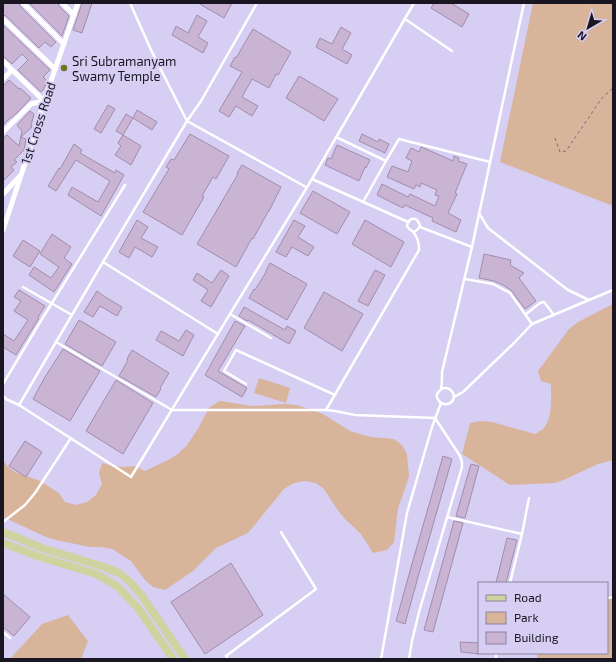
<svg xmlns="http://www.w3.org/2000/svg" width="616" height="662" viewBox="0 0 616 662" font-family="'Exo 2',sans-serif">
<rect width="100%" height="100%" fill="#d6cef3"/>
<g fill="#d8b49b">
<polygon points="533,3 613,3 613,206 500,162"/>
<path d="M613,304V460L598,464L566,479L555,483L510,485L462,454L470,423L481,421L492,422L535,434C538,432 541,431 543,429C553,419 551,397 551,384L541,381L538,371L569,329L578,322Z"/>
<polygon points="259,378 290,388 286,403 254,393"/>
<polygon points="220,401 252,406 285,404 297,405 323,414 350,431 371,437 394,439 402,445 407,454 409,476 406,486 398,508 394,542 387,550 373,553 361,534 344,518 337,509 324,489 316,483 305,481 294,483 284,489 248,533 216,548 193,571 165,590 153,587 145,580 131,561 112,549 101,547 90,547 56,540 46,537 3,517 3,459 7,466 15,472 40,481 59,493 65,502 76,505 87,502 96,495 102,484 99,473 102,463 112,466 124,467 135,466 145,471 170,459 179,453 187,445 199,427 204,417 210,407"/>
<polygon points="613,595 613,659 537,659 537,653 607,653 607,596"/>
<polygon points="68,615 88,641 81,659 10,659 42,624"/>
</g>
<g fill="#cab4d4" stroke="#a28cab">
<polygon points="3,3 19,3 20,6 56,42 51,47 45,42 39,48 6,16 3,15"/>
<polygon points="29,3 58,3 59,6 69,16 62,36"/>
<polygon points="82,3 92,3 82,33 73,30"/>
<polygon points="198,3 232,3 224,18"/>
<polygon points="434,3 451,3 469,14 462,27 431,8"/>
<polygon points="197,15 207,21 198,37 208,43 203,53 172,35 176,26 188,33"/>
<polygon points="3,25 50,70 43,77 47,81 44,89 41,92 18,70 28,60 22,54 12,64 3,56"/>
<polygon points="341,27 351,33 342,49 352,55 347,64 316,47 320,38 332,44"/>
<polygon points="253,29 291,52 278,75 276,74 269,88 252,79 242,97 258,106 252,116 236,106 229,117 219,111 242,72 230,66 235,57 236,58"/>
<polygon points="299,76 338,99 324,121 286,98"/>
<polygon points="9,80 19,89 20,88 31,98 18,112 11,118 10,118 3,125 3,86"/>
<polygon points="108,105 115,109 101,133 94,129"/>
<polygon points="137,110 157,122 152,130 133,118"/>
<polygon points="30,111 34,114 31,125 32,127 21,137 26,139 24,150 14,160 17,162 11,167 14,170 3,181 3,139 7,135 19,146 22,131 17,125"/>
<polygon points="126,114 133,118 123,135 116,131"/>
<polygon points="190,134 229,156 216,179 213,177 202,196 204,197 182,235 143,212 169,169 166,167 171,159 174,160"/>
<polygon points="362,134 378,142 379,139 389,144 385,153 359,141"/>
<polygon points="123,135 141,146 131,165 115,155 121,146 118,143"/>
<polygon points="74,144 82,150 80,153 115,173 116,170 124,175 101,216 68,195 72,187 98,202 110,181 76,160 56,191 48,186 59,168 60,169"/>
<polygon points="337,145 370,160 366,168 365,167 359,181 325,165 328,158 331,159"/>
<polygon points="421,147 426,149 453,161 454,156 459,158 458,161 467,164 455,193 457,194 448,213 461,220 456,232 432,221 433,218 405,205 403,208 377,195 382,184 408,197 410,194 435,206 439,196 435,195 437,190 421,183 420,187 416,185 414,189 387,177 392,166 408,172 412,161 406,158 411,148 419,152"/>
<polygon points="242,165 281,187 269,211 269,210 253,239 252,238 236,267 197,244 238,174 237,173"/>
<polygon points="313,191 350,212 337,234 300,213"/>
<polygon points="137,220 148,227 141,238 158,247 152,257 135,247 129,258 119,252"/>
<polygon points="294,220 305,226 298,237 314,247 308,256 292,247 286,257 276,252"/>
<polygon points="365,220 404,242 391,267 352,244"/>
<polygon points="52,234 71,247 64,258 72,264 54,292 29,275 34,267 51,278 59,267 40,254"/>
<polygon points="23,240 40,251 30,267 13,256"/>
<polygon points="484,254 511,260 510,265 524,273 519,278 536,301 525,309 511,290 503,285 494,281 479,278"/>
<polygon points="270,263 307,284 287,320 249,298 254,289 255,290 266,272 266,271"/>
<polygon points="221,270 229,276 211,307 201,301 208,290 193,280 197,273 212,283"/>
<polygon points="375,270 385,275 368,306 358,301"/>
<polygon points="19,290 45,306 38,317 39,318 16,355 3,347 3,334 14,341 28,320 14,311 21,301 14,297"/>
<polygon points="97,291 105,297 122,307 117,316 100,306 93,317 84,312"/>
<polygon points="324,292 363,314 342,351 304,328"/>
<polygon points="244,307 285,330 287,326 296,331 289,344 248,320 247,321 239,316"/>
<polygon points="79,320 116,342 102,366 65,344"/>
<polygon points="235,321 245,326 218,371 247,388 242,397 205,375"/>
<polygon points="186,330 194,335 183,356 156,340 161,331 179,341"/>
<polygon points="63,349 100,371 70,421 33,399 45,377"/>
<polygon points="132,350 169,373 160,388 161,389 156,397 119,376 128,360 127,359"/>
<polygon points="116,380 153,403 123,454 86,431"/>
<polygon points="25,441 42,452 26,477 9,466"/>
<polygon points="443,456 452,459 420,570 405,624 396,621 412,564"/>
<polygon points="471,464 479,466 465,518 456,516"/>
<polygon points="454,521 463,523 433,632 424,630"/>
<polygon points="507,538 517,540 506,583 496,583"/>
<polygon points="231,563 263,615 205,654 171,602"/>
<polygon points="3,594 30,617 14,636 3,627"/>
<polygon points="460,642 479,643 479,654 461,652"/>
</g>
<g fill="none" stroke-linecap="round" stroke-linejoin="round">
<polyline stroke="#726c84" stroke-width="1" stroke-dasharray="3 3" stroke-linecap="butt" points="555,138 560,152 566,151 602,98 613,88"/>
<g stroke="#fff" stroke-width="2.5">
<polyline points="130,3 152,52 187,121 306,187"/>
<polyline points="405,19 452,51"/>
<polyline points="336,137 386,161"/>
<polyline points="312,179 408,222"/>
<polyline points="363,202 386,161 399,139 490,162"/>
<polyline points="479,213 488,228 568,290 589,300 613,290"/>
<polyline points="420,227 472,247"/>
<polyline points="103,262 218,334"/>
<polyline points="465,279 493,284 510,293 532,324"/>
<polyline points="23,287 72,315"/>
<polyline points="230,314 271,338"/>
<polyline points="526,314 540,303 544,302 554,315"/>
<polyline points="56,342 172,410 326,410"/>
<polyline points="3,384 39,324 125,185"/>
<polyline points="246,384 224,371 236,350 335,395"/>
<path d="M441,389C454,384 459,402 447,404C441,405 436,400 437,394C438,392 440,391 441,389C442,386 442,376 442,372L472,247L524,3"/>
<polyline points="3,396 6,399 19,405 131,477 312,179 414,3"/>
<polyline points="454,397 463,392 514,343 532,324 589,300"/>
<polyline points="19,405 103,262 187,121 201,101 257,3"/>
<polyline points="447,517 522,534 529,498"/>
<polyline points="3,522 25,505 35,493 71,438"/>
<polyline points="510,583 522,534"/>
<polyline points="607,598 613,597"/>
<polyline points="3,632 10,638"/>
<polyline points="228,659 226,656 316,589 281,532"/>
<polyline points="381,659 407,513 432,427 441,403"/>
<path d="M409,659L412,641L419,612L462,467V462L460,456L435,418L355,415L335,411L326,410L419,250C419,244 418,238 414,233C412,230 409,230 407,226C408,220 412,217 417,220L420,225C419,229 417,231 413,232"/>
<polyline points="496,659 496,653"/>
</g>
<g stroke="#fff" stroke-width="5">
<polyline points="23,3 64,44"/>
<polyline points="62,3 74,15"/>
<polyline points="3,19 55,69"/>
<polyline points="3,61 44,101"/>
<polyline points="3,79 12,70"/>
<polyline points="3,132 31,104 44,101"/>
<polyline points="3,194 20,176"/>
<polyline points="3,230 30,148 44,101 78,3"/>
</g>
<g stroke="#cdd4a0" stroke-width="8">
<polyline points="3,532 42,548 104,567 119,573 129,581 142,596 185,659"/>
<polyline points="3,543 37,556 96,574 117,586 138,608 173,659"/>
</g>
</g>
<circle fill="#6a751f" stroke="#d6cef3" stroke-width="1.5" cx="64" cy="68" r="4"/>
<g text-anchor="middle" stroke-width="3.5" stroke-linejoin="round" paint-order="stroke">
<g font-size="13" fill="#191622" stroke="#d6cef3" text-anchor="start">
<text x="72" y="66">Sri Subramanyam<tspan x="72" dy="15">Swamy Temple</tspan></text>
</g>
<g font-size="13" fill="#191622" stroke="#d6cef3">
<text transform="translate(38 123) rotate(-72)" y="5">1st Cross Road</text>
</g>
</g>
<rect width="616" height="662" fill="none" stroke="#191622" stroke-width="8"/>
<rect x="478" y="582" width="130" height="72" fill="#d6cef3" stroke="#8a849f"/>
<rect x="486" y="595" width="20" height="6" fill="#cdd4a0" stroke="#8a849f"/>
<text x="514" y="602" font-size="12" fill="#191622">Road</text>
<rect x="486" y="612" width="20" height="12" fill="#d8b49b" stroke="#8a849f"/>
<text x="514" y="622" font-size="12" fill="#191622">Park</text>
<rect x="486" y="632" width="20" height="12" fill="#cab4d4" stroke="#8a849f"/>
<text x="514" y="642" font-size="12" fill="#191622">Building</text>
<g transform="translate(588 28) rotate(218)" stroke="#d6cef3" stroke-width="3" paint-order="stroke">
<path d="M0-3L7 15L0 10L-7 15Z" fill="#191622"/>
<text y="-6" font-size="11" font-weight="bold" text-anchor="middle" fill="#191622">N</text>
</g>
</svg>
